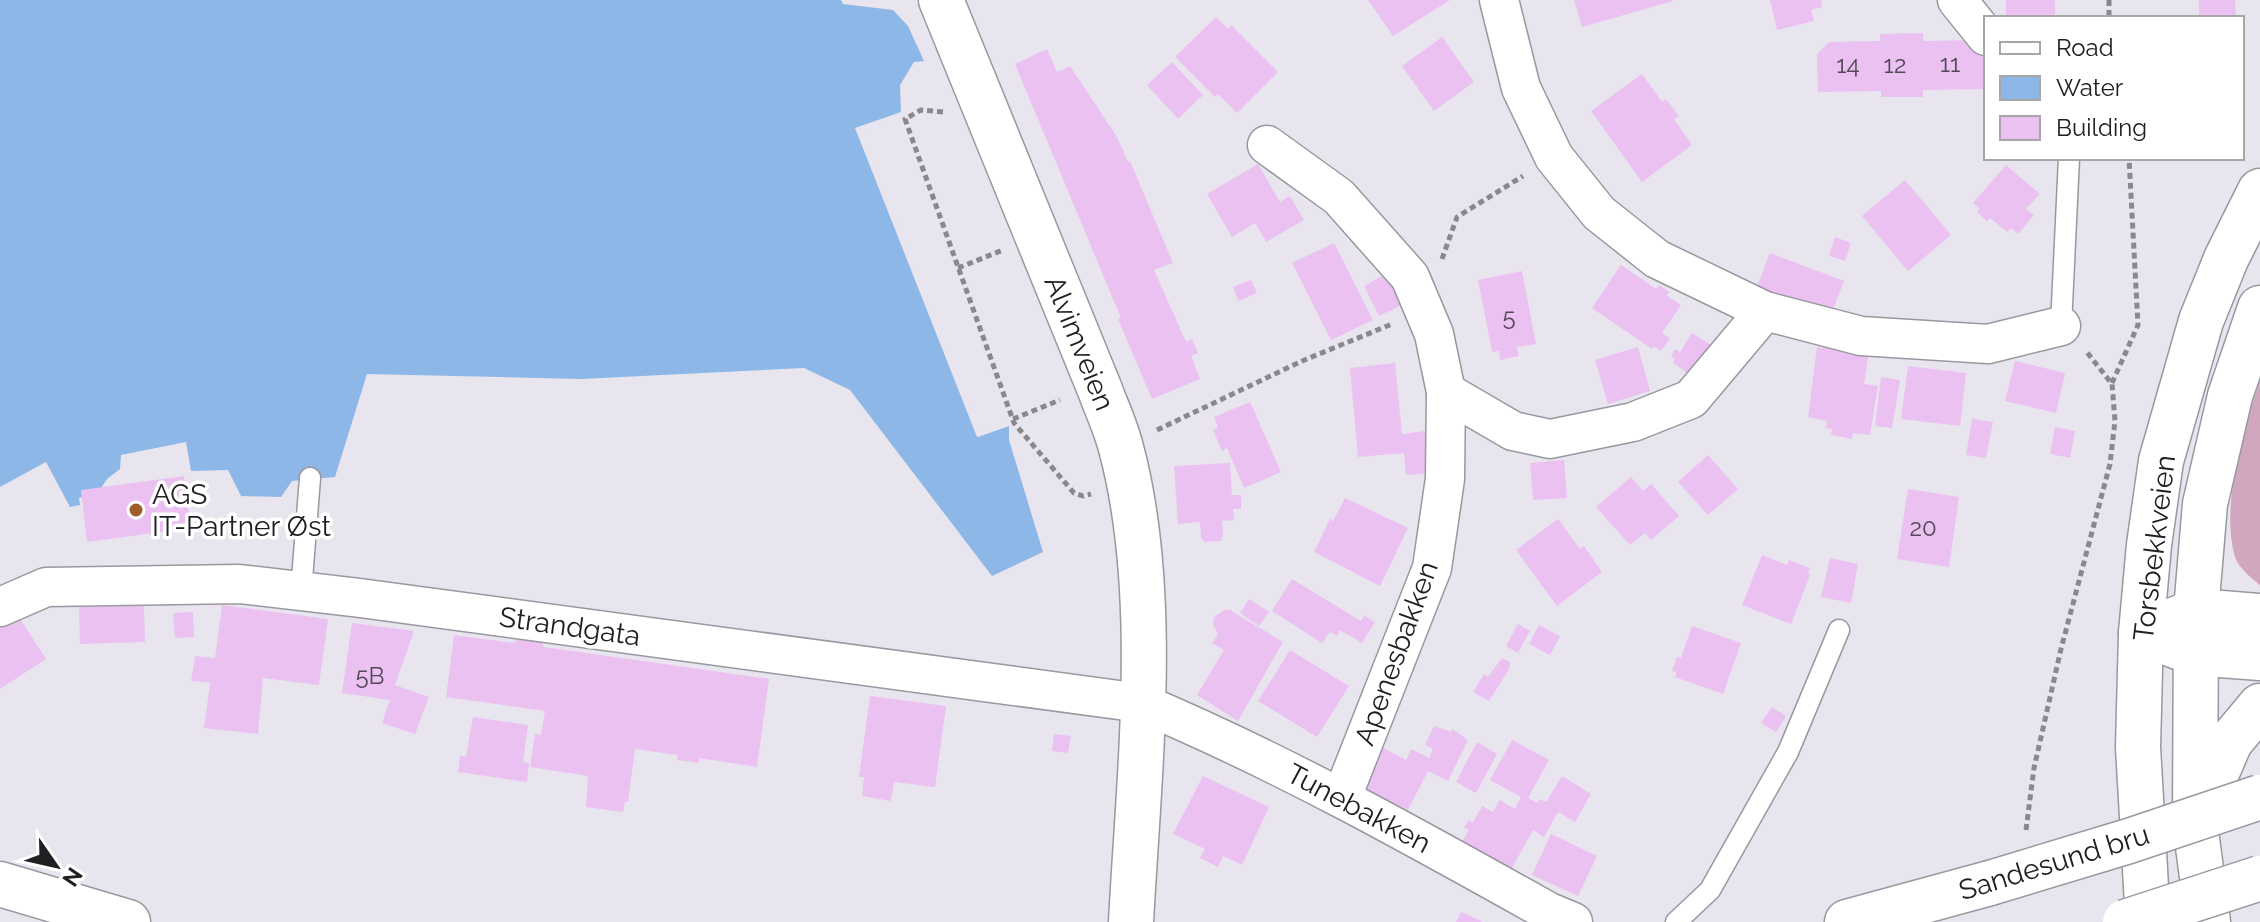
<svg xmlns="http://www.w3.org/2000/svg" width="2260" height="922" viewBox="0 0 2260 922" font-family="Raleway,sans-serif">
<rect width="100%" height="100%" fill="#e8e5ef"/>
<path fill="#d0a7be" d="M2260,380V585C2252,579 2238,567 2235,557C2220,506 2244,429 2260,380Z"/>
<polygon fill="#8db7e6" points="0,0 841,0 843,4 893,10 908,26 924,61 914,62 900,85 901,113 856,128 978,437 1009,426 1009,440 1043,552 992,576 850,390 804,368 581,379 367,374 335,477 292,481 281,497 241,496 228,470 191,471 186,442 121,455 120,469 107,479 99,491 79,498 80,505 70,507 46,462 0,487"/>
<polygon fill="#e8e5ef" points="904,111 902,117 861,131 979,432 1008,422 1013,424 977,437 855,128"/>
<g fill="#ebc1f2">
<polygon points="1368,0 1450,0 1393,36"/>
<polygon points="1574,0 1673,0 1673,1 1582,27"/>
<polygon points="1770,0 1821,0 1822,7 1811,10 1814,21 1777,30"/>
<rect x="2006" y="0" width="49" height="18"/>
<polygon points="2199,0 2235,0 2236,18 2199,18"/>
<polygon points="1216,17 1228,29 1231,25 1278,72 1237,113 1218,94 1215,97 1175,57"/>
<polygon points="1923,33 1923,41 1973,40 1985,52 1986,89 1923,90 1923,97 1881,97 1881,91 1818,92 1817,54 1829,42 1880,41 1880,34"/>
<polygon points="1442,37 1474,82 1434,111 1402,66"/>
<polygon points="1047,49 1057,72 1070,66 1117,137 1128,162 1130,161 1173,263 1154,270 1186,342 1192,339 1198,353 1191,356 1200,379 1152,399 1118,319 1121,318 1015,64"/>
<polygon points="1172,62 1203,95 1178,119 1147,85"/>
<polygon points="1642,74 1662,102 1666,99 1679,116 1674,119 1692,145 1642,182 1591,111"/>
<polygon points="1258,164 1280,202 1290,196 1304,220 1266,242 1255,223 1232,237 1207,194"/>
<polygon points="2006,165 2040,194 2026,209 2034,215 2018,234 2011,228 2007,232 1990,218 1987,221 1977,212 1980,209 1973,203"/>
<polygon points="1905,180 1951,235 1908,271 1862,216"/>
<polygon points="1835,237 1851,243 1845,261 1829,256"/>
<polygon points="1334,243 1373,320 1331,340 1292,263"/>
<polygon points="1770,253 1844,281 1829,320 1755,292"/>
<polygon points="1621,265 1656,289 1659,285 1669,292 1666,295 1681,305 1662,333 1670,338 1661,351 1653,346 1652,349 1592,308"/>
<polygon points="1522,271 1536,344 1517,347 1519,356 1500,360 1499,351 1492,352 1478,280"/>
<polygon points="1386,274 1402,305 1379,316 1364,286"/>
<polygon points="1251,280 1257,293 1238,301 1233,287"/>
<polygon points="1692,333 1711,345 1691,375 1673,363 1675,359 1671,356 1675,349 1680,352"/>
<polygon points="1823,342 1848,347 1847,353 1868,357 1864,384 1878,386 1870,435 1853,433 1852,439 1831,435 1832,429 1826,428 1827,421 1808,417 1817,347 1822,348"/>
<polygon points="1638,347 1650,391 1608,404 1595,360"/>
<polygon points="2015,361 2065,373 2056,413 2005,401"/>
<polygon points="1395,363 1402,434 1425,431 1429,473 1406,475 1404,453 1358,457 1350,368"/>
<polygon points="1908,366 1966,373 1960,426 1901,419"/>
<polygon points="1881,377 1900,380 1892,428 1875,426"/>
<polygon points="1250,402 1281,472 1244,488 1227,448 1222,451 1213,430 1218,427 1214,417"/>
<polygon points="1972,419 1993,422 1986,458 1966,455"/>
<polygon points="2055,427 2075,431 2070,458 2050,454"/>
<polygon points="1708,455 1738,489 1708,515 1678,482"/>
<polygon points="1564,460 1567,498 1533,500 1530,463"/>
<polygon points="1230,463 1232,495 1241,495 1241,509 1233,509 1234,520 1222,521 1223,536 1220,541 1204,542 1201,538 1200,522 1178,524 1174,466"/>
<polygon points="184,476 191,528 87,542 81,490"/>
<polygon points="1631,477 1643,491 1651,484 1679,516 1651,540 1645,533 1630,545 1596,507"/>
<polygon points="1908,489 1959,497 1949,567 1897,559"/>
<polygon points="1345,498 1408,528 1380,586 1314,552 1330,519 1333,521"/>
<polygon points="1558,519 1580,549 1584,546 1602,572 1557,606 1516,550"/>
<polygon points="1762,555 1787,565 1789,560 1810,568 1808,574 1810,575 1791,624 1742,605"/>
<polygon points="1830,558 1858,564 1851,603 1821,597"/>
<polygon points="1292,579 1361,621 1364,615 1375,622 1362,643 1340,630 1337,636 1330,632 1322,643 1272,611"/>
<polygon points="1249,599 1269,612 1259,626 1240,613"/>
<polygon points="222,605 328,619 319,685 263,678 258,734 204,728 210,683 191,681 195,656 215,658"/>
<polygon points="144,606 145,642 80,644 79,607"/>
<polygon points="1224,610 1230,610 1283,642 1238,721 1197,695 1224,650 1212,643 1218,634 1213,625 1214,617"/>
<polygon points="193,612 194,637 175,638 173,613"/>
<polygon points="17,614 46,659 0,689 0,625"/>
<polygon points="352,623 414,631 395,685 429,697 415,734 382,723 390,700 342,693"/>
<polygon points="1518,624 1530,631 1518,653 1506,646"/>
<polygon points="1539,625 1560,636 1550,655 1529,644"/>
<polygon points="1692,626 1741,643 1723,694 1675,677 1676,672 1672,671 1677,657 1681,658"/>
<polygon points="454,635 514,643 518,639 542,642 544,647 769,679 757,767 699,758 699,763 677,760 678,755 635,749 628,802 625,802 623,812 586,807 588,776 530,767 535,734 541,735 545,711 446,697"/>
<polygon points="1290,650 1349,686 1317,737 1258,701"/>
<polygon points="1502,658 1510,662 1509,669 1489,701 1473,692 1484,674 1488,677"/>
<polygon points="870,696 946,706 935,787 894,782 891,801 862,796 864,777 859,777"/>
<polygon points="1772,707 1786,716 1776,732 1761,723"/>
<polygon points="473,717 528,725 523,762 529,763 527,782 458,772 460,756 466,757"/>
<polygon points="1434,726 1451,732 1452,729 1468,740 1448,781 1428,771 1408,810 1360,787 1380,746 1406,760 1411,749 1429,758 1433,749 1425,745"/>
<polygon points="1054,734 1071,736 1068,753 1052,751"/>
<polygon points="1512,740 1549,760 1528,798 1537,803 1540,799 1546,802 1562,776 1591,794 1575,822 1558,812 1544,837 1533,830 1512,868 1462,842 1469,830 1464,828 1469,820 1473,822 1482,806 1493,812 1500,800 1515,809 1521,797 1490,780"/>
<polygon points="1477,742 1497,754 1476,793 1456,782"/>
<polygon points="1203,776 1269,807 1242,865 1223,856 1218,867 1200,858 1205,849 1173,834"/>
<polygon points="1551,834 1597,856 1578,896 1532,875"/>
<polygon points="1461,912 1483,922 1456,922"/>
</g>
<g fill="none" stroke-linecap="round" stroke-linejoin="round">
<g stroke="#9997a0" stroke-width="23">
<g id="lane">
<polyline points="2061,326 2069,158"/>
<polyline points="301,592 310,478"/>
<polyline points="1676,922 1710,890 1788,752 1839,630"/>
</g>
</g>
<g stroke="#9997a0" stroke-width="41">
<g id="street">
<polyline points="1499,0 1521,88 1554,157 1599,213 1657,259 1765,311 1861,336 1988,344 2061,326"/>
<polyline points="1957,0 1986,36"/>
<polyline points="1267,145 1339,197 1410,277 1434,334 1446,392 1445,479 1432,568 1342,797"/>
<polyline points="1446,392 1513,431 1550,439 1633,422 1691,399 1765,311"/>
<path d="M0,607L46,587L239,584L360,598L1141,703C1283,763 1415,837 1549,912L1573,922"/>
</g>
</g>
<g stroke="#9997a0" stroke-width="47">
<g id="secondary">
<path d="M941,0L1100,390C1107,409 1116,428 1121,448C1160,593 1139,772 1131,922"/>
<polyline points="2141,633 2196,611 2260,616"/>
<polyline points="2162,641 2194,653 2260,658"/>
<polyline points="2195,824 2230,742 2260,706"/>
</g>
</g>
<g stroke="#9997a0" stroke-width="47">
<g id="primary">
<polyline points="2148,922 2138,747 2141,633 2149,545 2161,461 2201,321 2226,259 2260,191"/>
<polyline points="2208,922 2195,824 2196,611 2205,504 2230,396 2260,308"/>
</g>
</g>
<g stroke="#9997a0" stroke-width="47">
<g id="highway">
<polyline points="0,884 128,922"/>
<polyline points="1847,922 1990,883"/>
</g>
</g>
<g stroke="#8a888f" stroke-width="5" stroke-dasharray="6 4" stroke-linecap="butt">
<polyline points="2109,0 2109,18"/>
<polyline points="943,112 921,110 905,119 1014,423 1074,493 1083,496 1091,494"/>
<polyline points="1442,259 1457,217 1523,176"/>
<polyline points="958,268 1003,250"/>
<polyline points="2112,383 2138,325 2129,158"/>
<polyline points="1013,419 1060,400"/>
<polyline points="1157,430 1302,361 1392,324"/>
<polyline points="2026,830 2034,768 2061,649 2110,464 2115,421 2112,384 2086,351"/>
</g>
<use href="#lane" stroke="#fff" stroke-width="20"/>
<use href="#street" stroke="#fff" stroke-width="38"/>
<use href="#secondary" stroke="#fff" stroke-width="44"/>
<use href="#primary" stroke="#fff" stroke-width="44"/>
<use href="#highway" stroke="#fff" stroke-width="44"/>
<g stroke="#9997a0" stroke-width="47" stroke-linecap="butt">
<g id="highway-bridge">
<polyline points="1990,883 2129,841 2260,797"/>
<polyline points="2125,922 2260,878"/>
</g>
</g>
<use href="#highway-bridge" stroke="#fff" stroke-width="44"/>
</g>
<circle fill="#9e5c2a" stroke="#fff" stroke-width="3" cx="136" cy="510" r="8"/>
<g text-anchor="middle" stroke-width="7" stroke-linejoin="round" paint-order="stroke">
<g font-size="24" fill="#534857">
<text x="1950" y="72">11</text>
<text x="1848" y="73">14</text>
<text x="1895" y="73">12</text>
<text x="1509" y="325">5</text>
<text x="1923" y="536">20</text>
<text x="370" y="684">5B</text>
</g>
<g font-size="28" fill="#202023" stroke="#fff">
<text transform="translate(1080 343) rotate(68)" y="10">Alvimveien</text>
<text transform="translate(2154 548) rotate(-83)" y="10">Torsbekkveien</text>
<text transform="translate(570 626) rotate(8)" y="10">Strandgata</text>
<text transform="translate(1396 653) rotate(-70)" y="10">Apenesbakken</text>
<text transform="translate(1359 808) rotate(28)" y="10">Tunebakken</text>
<text transform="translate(2054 862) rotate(-17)" y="10">Sandesund bru</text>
</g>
<g font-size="28" fill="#202023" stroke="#fff" text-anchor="start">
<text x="152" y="504">AGS<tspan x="152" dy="32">IT-Partner Øst</tspan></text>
</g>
</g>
<rect x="1984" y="16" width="260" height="144" fill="#ffffff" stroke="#a6a6a7" stroke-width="2"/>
<rect x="2000" y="42" width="40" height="12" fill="#ffffff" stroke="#a6a6a7" stroke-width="2"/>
<text x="2056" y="56" font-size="24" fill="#202023">Road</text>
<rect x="2000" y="76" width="40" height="24" fill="#8db7e6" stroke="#a6a6a7" stroke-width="2"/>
<text x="2056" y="96" font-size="24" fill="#202023">Water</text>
<rect x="2000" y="116" width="40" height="24" fill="#ebc1f2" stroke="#a6a6a7" stroke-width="2"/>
<text x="2056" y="136" font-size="24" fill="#202023">Building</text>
<g transform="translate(56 866) rotate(124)" stroke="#ffffff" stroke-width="6" paint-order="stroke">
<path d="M0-6L14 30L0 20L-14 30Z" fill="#202023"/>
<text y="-12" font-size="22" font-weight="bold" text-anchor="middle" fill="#202023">N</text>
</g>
</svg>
